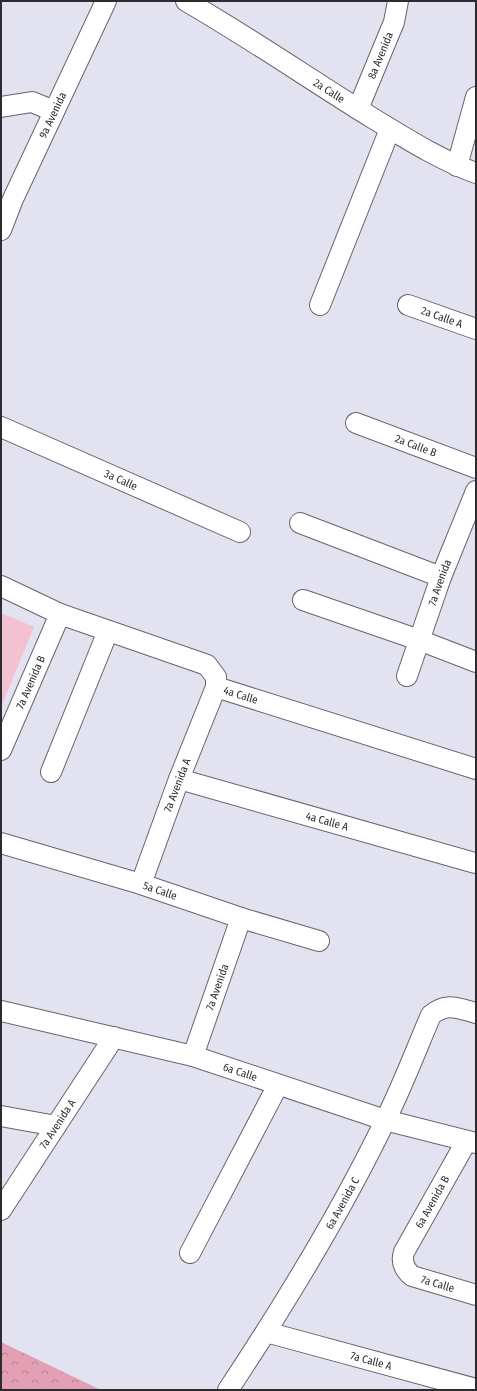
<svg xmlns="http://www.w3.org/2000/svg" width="477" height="1391" viewBox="0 0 477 1391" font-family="'Fira Sans Condensed',sans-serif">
<defs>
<pattern id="forest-crowns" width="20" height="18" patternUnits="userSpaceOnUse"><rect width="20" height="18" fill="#e3a0b4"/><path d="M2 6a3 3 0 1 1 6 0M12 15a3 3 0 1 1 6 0" fill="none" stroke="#b88393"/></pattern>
</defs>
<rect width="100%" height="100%" fill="#e3e2f0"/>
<polygon fill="#f3c1cf" points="1,613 34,627 1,707"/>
<polygon fill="url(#forest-crowns)" points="1,1342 101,1390 1,1390"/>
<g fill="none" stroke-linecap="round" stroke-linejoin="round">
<g stroke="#666470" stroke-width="22">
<g id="minor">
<path id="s1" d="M186,1C250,38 311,80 374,119C407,139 440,160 476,173"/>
<polyline points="1,107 32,102 54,111"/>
<path id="s2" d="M358,109L394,22L398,1"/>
<polyline points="457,166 476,97"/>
<path id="s3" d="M1,230L13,199L106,1"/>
<polyline points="320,305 390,129"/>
<path id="s4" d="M408,305L476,329"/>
<path id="s5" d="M356,423L476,468"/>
<path id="s6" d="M1,427L240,532"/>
<polyline points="300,523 441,577"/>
<polyline points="1,586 60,614 207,665 216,677 216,687 179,779 141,884"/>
<polyline points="303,600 419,640 476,662"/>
<path id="s7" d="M407,676L441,577L476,491"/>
<path id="s8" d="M216,687L476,769"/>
<path id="s9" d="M1,750L60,614"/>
<polyline points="51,772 108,631"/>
<path id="s10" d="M179,779L475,863"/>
<path id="s11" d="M1,843L141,884L241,918L319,941"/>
<path id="s12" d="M1,1011L193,1056L385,1120L476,1143"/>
<path id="s13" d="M193,1056L241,918"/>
<polyline points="1,1116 56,1126"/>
<path id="s14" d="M466,1142L404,1252C401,1261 404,1269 412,1276L476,1295"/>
<path id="s15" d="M1,1210L114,1037"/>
<polyline points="190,1253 278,1085"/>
<path id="s16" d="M266,1332L476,1389"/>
<path id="s17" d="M228,1390C285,1304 340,1214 385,1121C402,1087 416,1050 431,1015C447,1002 457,1008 476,1013"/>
</g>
</g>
<use href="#minor" stroke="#fff" stroke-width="20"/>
</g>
<g text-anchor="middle" stroke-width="4" stroke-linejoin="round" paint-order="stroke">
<g font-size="11" fill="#2c2b30" stroke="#fff">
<text dy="4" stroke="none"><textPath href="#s2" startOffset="58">8a Avenida</textPath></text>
<text dy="4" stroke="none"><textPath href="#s1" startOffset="169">2a Calle</textPath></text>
<text dy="4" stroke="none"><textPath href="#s3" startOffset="126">9a Avenida</textPath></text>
<text dy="4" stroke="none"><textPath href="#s4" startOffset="36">2a Calle A</textPath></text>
<text dy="4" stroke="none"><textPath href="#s5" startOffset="64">2a Calle B</textPath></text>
<text dy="4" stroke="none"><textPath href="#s6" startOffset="131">3a Calle</textPath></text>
<text dy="4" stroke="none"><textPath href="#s7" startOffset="99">7a Avenida</textPath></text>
<text dy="4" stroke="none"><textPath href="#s9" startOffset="74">7a Avenida B</textPath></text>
<text dy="4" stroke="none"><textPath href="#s8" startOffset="26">4a Calle</textPath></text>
<text transform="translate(177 785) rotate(-69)" y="4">7a Avenida A</text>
<text dy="4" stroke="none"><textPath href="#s10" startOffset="154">4a Calle A</textPath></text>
<text dy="4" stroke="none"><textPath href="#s11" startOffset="166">5a Calle</textPath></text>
<text dy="4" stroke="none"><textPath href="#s13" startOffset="73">7a Avenida</textPath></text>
<text dy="4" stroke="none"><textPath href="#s12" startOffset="247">6a Calle</textPath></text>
<text dy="4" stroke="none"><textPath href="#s15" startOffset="103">7a Avenida A</textPath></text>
<text transform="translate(432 1202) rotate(-61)" y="4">6a Avenida B</text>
<text dy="4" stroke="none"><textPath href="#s17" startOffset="219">6a Avenida C</textPath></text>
<text dy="4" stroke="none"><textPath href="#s14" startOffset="180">7a Calle</textPath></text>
<text dy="4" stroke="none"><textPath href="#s16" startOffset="109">7a Calle A</textPath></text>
</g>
</g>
<rect width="477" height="1391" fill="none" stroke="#2c2b30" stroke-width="4"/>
</svg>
